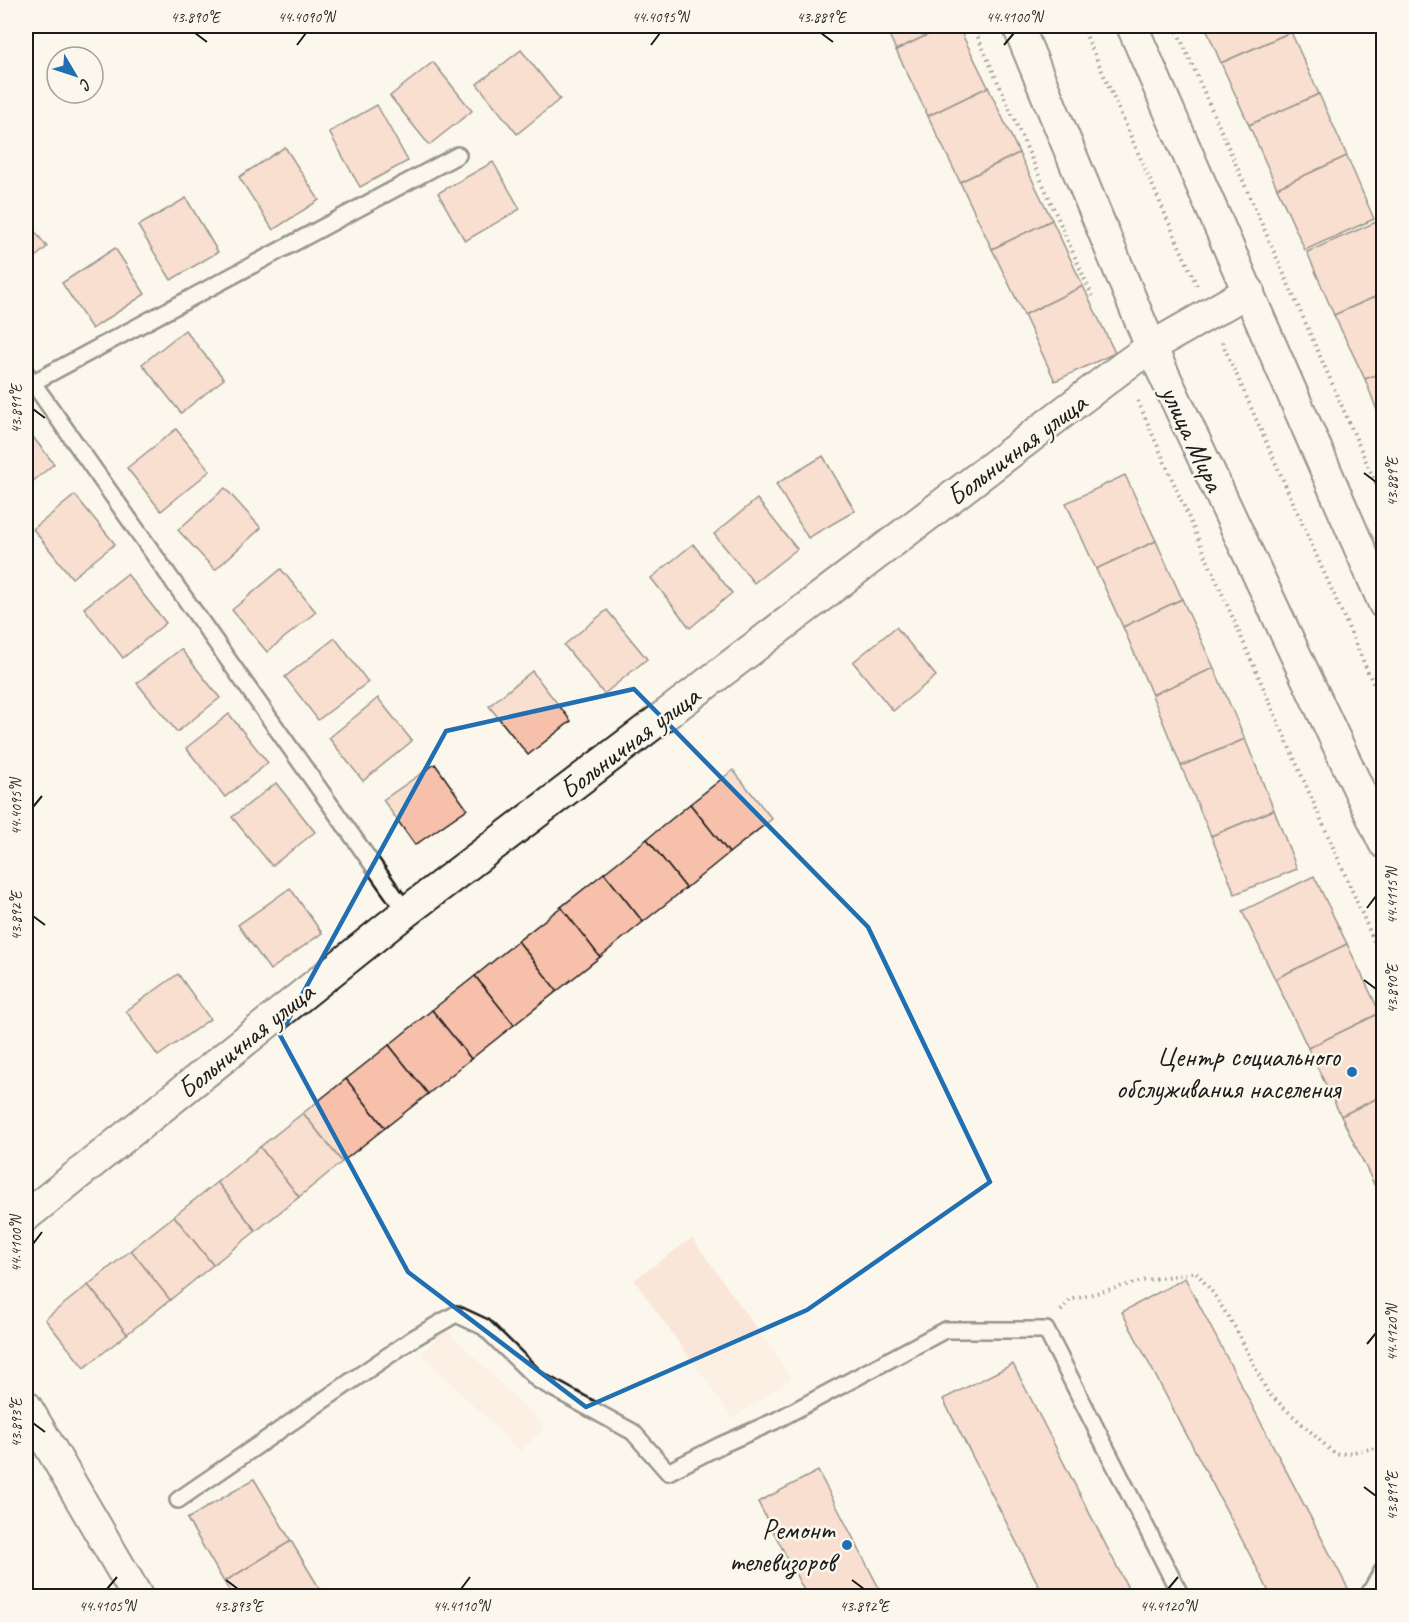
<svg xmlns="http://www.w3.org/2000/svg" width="1409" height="1622" viewBox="0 0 1409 1622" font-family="Caveat,sans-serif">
<rect width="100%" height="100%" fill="#fbf7ec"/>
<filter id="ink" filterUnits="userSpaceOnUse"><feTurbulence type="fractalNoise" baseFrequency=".0167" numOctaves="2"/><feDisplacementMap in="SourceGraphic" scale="12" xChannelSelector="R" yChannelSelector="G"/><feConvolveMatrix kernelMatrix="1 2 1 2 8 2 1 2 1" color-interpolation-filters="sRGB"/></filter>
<g filter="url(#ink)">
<g fill="#fae6d8">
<polygon points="692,1238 792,1378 733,1419 634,1280"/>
<polygon points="446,1329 545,1427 520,1452 421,1354"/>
</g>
<g fill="#f7c0aa" stroke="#1c1c1c" stroke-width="1.5">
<polygon points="885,26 946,26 896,50"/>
<polygon points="946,26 958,26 988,87 928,116 896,50"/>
<polygon points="1205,26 1288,26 1291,32 1221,63"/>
<polygon points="1291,32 1319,94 1249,125 1221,63"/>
<polygon points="521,50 560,99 517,134 477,84"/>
<polygon points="433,62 472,111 429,145 390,96"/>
<polygon points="988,87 1019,153 960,182 928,116"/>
<polygon points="1319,94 1347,156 1277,188 1249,125"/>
<polygon points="377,105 408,161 360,187 329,132"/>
<polygon points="285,147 319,200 273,230 239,177"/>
<polygon points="1019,153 1052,220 992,249 960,182"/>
<polygon points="1347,156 1374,219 1305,250 1277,188"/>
<polygon points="493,162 520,209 465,241 438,193"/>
<polygon points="186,198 218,252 171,280 138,226"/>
<polygon points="26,220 47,247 26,265"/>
<polygon points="1052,220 1083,286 1024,315 992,249"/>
<polygon points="1376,222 1384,239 1384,293 1334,315 1307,252"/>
<polygon points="115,248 145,294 92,329 62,283"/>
<polygon points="1083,286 1115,353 1055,381 1024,315"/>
<polygon points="1384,293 1384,372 1365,379 1334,315"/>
<polygon points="185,330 224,379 181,413 142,364"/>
<polygon points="1384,372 1384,429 1365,379"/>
<polygon points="26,428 54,464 26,487"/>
<polygon points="176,429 210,471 161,511 127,468"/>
<polygon points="823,456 855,511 808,538 776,484"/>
<polygon points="1125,475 1156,541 1096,569 1066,503"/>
<polygon points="225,488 261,528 215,570 178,530"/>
<polygon points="75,495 115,544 72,578 33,529"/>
<polygon points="757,499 797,549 754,583 714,534"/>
<polygon points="1156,541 1182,599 1123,627 1096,569"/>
<polygon points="693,544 732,593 690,628 651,578"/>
<polygon points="281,569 316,612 267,652 232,610"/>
<polygon points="127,574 166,623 123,658 84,608"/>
<polygon points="1182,599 1214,668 1152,695 1123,627"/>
<polygon points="607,610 647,659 604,694 564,645"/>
<polygon points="896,627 936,676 893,711 853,662"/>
<polygon points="335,638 368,682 318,720 285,677"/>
<polygon points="181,649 220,698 177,732 137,683"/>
<polygon points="1214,668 1245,739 1181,766 1152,695"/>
<polygon points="532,671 571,721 528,755 489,706"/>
<polygon points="378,698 412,741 363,781 329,738"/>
<polygon points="229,714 268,763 225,797 186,748"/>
<polygon points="1245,739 1274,810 1211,836 1181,766"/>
<polygon points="435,764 467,809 415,845 383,800"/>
<polygon points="733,770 772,819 729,853 690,804"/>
<polygon points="276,783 315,832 272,866 232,817"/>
<polygon points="690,804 729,853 686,888 647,839"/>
<polygon points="1274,810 1297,869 1235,894 1211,836"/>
<polygon points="647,839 686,888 643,922 604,873"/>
<polygon points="604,873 643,922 600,957 561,907"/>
<polygon points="1314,876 1347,944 1275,979 1242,911"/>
<polygon points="290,888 322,933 270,970 238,925"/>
<polygon points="561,907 600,957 557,991 518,941"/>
<polygon points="518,941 557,991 514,1025 475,976"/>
<polygon points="1347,944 1380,1013 1308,1048 1275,979"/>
<polygon points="178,974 210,1019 158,1056 126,1011"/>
<polygon points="475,976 514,1025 471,1059 432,1010"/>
<polygon points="432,1010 471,1059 428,1094 389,1045"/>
<polygon points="1380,1013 1384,1020 1384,1095 1341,1116 1308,1048"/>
<polygon points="389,1045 428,1094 385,1128 346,1079"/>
<polygon points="346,1079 385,1128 342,1162 303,1113"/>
<polygon points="1384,1095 1384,1180 1374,1184 1341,1116"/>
<polygon points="303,1113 342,1162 299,1197 260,1147"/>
<polygon points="260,1147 299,1197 256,1231 217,1182"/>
<polygon points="1384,1180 1384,1203 1374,1184"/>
<polygon points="217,1182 256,1231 213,1265 174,1216"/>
<polygon points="174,1216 213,1265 170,1300 131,1250"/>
<polygon points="131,1250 170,1300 127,1334 88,1285"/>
<polygon points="1185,1278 1352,1596 1271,1596 1261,1576 1122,1312"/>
<polygon points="88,1285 127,1334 84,1368 45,1319"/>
<polygon points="1013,1364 1132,1596 1044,1596 943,1399"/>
<polygon points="818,1471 849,1530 883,1596 807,1596 758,1502"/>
<polygon points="254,1479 291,1541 224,1582 187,1519"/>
<polygon points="291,1541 324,1596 233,1596 224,1582"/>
</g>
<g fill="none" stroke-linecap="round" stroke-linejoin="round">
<g stroke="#1c1c1c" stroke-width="20">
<g id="lane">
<polyline points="26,373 406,912"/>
<polyline points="32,383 458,155"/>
<polyline points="178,1500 414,1338 456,1314 484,1327 538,1380 633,1432 668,1472 721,1445 775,1421 945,1330 1046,1330 1181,1596"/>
<polyline points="1368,1596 1384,1568"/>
</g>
</g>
<g stroke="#1c1c1c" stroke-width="34">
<g id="street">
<polyline points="1018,26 1151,347 1384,843"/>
<polyline points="1132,26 1384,604"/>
<polyline points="26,1216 406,912 1123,367 1151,347 1249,291"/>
<polyline points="26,1406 137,1596"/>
</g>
</g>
<g stroke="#1c1c1c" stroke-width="4" stroke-dasharray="1.5 4.5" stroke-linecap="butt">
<polyline points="973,26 1094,300"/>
<polyline points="1082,26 1197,286"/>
<polyline points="1175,26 1384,502"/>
<polyline points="1222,342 1384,708"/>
<polyline points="1138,401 1384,964"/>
<polyline points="1061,1311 1070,1300 1142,1281 1196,1272 1213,1293 1236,1329 1268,1393 1336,1455 1376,1448 1384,1450"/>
</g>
<use href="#lane" stroke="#fbf7ec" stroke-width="15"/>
<use href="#street" stroke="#fbf7ec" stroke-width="30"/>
</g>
</g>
<path d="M0 0H1409V1622H0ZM634,689L868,927L990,1182L807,1310L586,1407L408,1272L280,1035L446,731Z" fill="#fbf7ec" fill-opacity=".55" fill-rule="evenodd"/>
<path fill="none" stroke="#1f6fb2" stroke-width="4.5" stroke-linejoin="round" d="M634,689L868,927L990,1182L807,1310L586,1407L408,1272L280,1035L446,731Z"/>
<path fill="none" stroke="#1c1c1c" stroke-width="2" d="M195,33L207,42M821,33L833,42M297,45L306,33M651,45L660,33M1004,45L1014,33M33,409L45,418M1364,473L1376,482M33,807L42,796M1367,908L1376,896M33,916L45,925M1364,980L1376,989M33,1244L42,1232M1367,1344L1376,1333M33,1423L45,1432M1364,1487L1376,1496M226,1580L238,1589M852,1580L864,1589M107,1589L117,1577M461,1589L470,1577M1168,1589L1178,1577"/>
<g fill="#1f6fb2" stroke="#fbf7ec" stroke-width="2">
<circle cx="1352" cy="1072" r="6"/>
<circle cx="847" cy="1545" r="6"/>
</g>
<g text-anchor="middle" stroke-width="5" stroke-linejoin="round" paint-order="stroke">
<g font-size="28" fill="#1c1c1c" stroke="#fbf7ec">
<text transform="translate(1193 438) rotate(65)" y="10">улица Мира</text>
<text transform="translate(1016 449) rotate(-37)" y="10">Больничная улица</text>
<text transform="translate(629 742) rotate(-37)" y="10">Больничная улица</text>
<text transform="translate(245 1040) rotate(-39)" y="10">Больничная улица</text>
</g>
<g font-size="28" fill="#1c1c1c" stroke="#fbf7ec" text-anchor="end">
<text x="1340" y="1066">Центр социального<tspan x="1340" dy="32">обслуживания населения</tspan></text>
<text x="835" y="1539">Ремонт<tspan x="835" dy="32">телевизоров</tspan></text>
</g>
</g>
<rect width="1409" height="1622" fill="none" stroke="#fbf7ec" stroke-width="66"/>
<g transform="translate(75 75) rotate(129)"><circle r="28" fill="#fbf7ec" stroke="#a29f99" stroke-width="1.5"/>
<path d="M0-4.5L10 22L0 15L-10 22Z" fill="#1f6fb2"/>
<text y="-9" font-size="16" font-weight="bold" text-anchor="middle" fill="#1c1c1c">С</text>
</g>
<rect x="33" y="33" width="1343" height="1556" fill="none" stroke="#1c1c1c" stroke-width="2"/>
<g font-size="15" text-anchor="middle" fill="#1c1c1c">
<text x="195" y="22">43.890°E</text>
<text x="306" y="22">44.4090°N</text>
<text x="660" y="22">44.4095°N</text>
<text x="821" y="22">43.889°E</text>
<text x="1014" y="22">44.4100°N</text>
<text transform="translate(16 409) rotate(-90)" y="5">43.891°E</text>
<text transform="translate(1392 482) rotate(-90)" y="5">43.889°E</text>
<text transform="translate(16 807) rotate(-90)" y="5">44.4095°N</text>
<text transform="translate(1392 896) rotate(-90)" y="5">44.4115°N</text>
<text transform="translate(16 916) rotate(-90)" y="5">43.892°E</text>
<text transform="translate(1392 989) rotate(-90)" y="5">43.890°E</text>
<text transform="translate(16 1244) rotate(-90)" y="5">44.4100°N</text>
<text transform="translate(1392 1333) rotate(-90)" y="5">44.4120°N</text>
<text transform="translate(16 1423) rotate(-90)" y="5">43.893°E</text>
<text transform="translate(1392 1496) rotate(-90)" y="5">43.891°E</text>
<text x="107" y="1611">44.4105°N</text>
<text x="238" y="1611">43.893°E</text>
<text x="461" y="1611">44.4110°N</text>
<text x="864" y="1611">43.892°E</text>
<text x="1168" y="1611">44.4120°N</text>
</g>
</svg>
